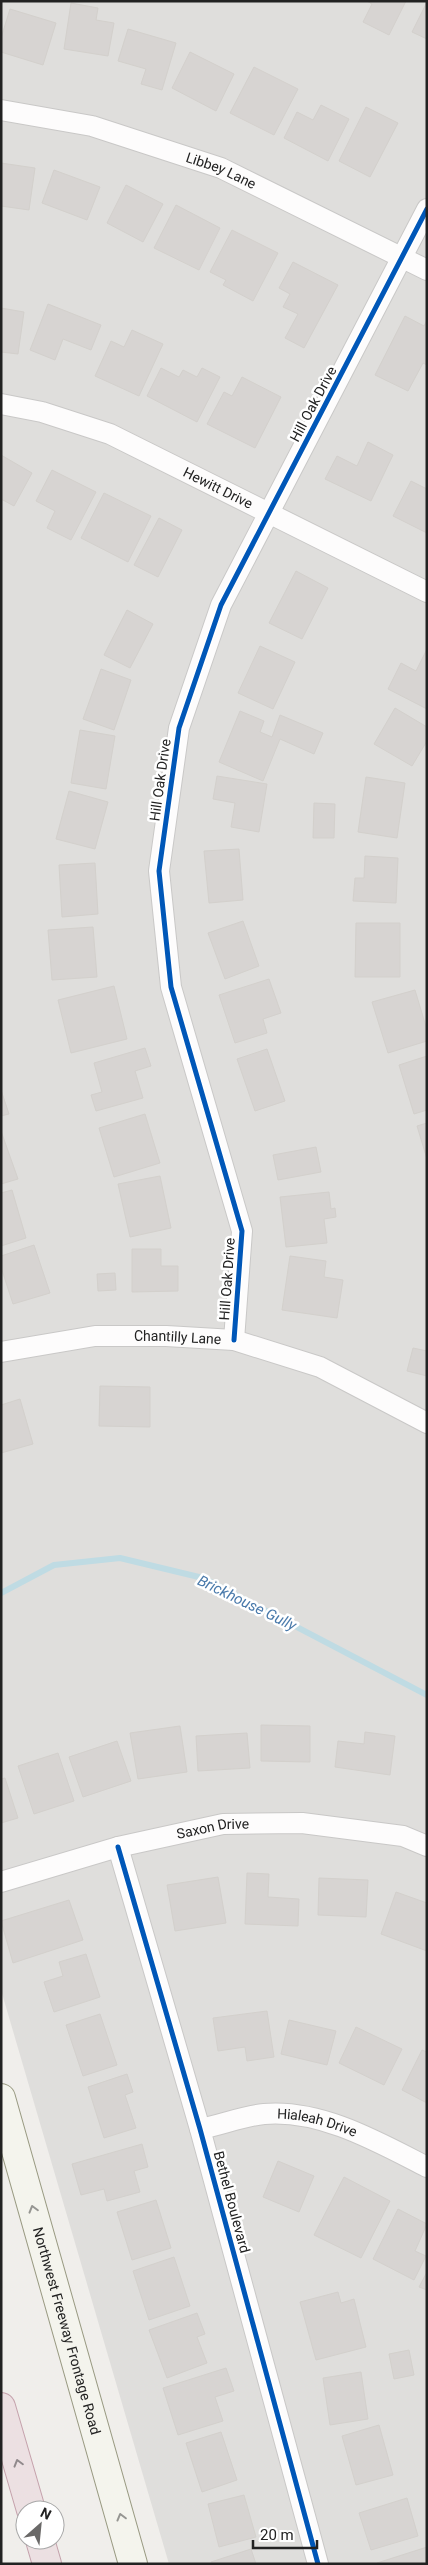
<svg xmlns="http://www.w3.org/2000/svg" width="428" height="2565" viewBox="0 0 428 2565" font-family="Roboto,sans-serif">
<rect width="100%" height="100%" fill="#f0eeeb"/>
<polygon fill="#dfdedc" points="1,1 427,1 427,2564 169,2564 1,1990"/>
<g fill="none" stroke-linecap="round" stroke-linejoin="round">
<polyline stroke="#bfdbe3" stroke-width="6" points="1,1593 54,1565 120,1558 203,1578 427,1695"/>
</g>
<g fill="#d7d4d2" stroke="#d3d0cc">
<polygon points="367,1 406,1 389,35 363,22 372,4"/>
<polygon points="427,2 427,39 412,32"/>
<polygon points="71,3 98,8 96,20 114,23 108,56 64,49"/>
<polygon points="10,9 56,23 43,65 1,52 1,38"/>
<polygon points="128,29 176,43 162,90 141,84 146,69 118,61"/>
<polygon points="190,52 234,74 216,111 172,88"/>
<polygon points="254,67 298,89 274,135 230,113"/>
<polygon points="321,105 349,119 328,161 284,138 297,112 313,120"/>
<polygon points="366,107 398,123 370,177 339,161"/>
<polygon points="1,163 35,168 29,210 1,206"/>
<polygon points="54,170 100,187 87,220 42,203"/>
<polygon points="126,185 163,204 143,242 107,223"/>
<polygon points="176,205 220,228 199,270 154,248"/>
<polygon points="232,230 278,253 253,301 223,285 226,280 210,272"/>
<polygon points="293,262 338,285 304,348 285,338 298,314 283,307 290,294 279,288"/>
<polygon points="48,304 101,325 91,350 63,339 55,360 30,350"/>
<polygon points="1,308 24,312 18,354 1,352"/>
<polygon points="405,316 424,326 427,320 427,365 423,363 408,391 375,375"/>
<polygon points="132,330 163,344 139,396 95,376 111,341 124,347"/>
<polygon points="161,368 179,377 183,370 197,377 202,368 220,377 197,422 147,396"/>
<polygon points="242,377 281,397 255,448 207,424 224,392 232,396"/>
<polygon points="368,442 393,455 371,501 325,479 337,456 357,466"/>
<polygon points="1,455 32,473 14,506 1,499"/>
<polygon points="52,470 96,492 71,540 47,528 55,511 36,501"/>
<polygon points="411,481 427,489 427,533 393,516"/>
<polygon points="104,493 151,516 128,562 81,538"/>
<polygon points="159,518 182,530 158,577 134,565"/>
<polygon points="296,571 328,588 302,639 269,623"/>
<polygon points="127,610 153,624 130,668 104,655"/>
<polygon points="260,646 295,662 273,709 238,693"/>
<polygon points="427,649 427,709 388,689 401,663 416,671"/>
<polygon points="101,669 131,680 114,730 83,719"/>
<polygon points="395,708 427,727 427,741 412,766 374,744"/>
<polygon points="240,711 264,721 260,732 272,737 280,715 323,733 314,754 280,739 263,781 219,762"/>
<polygon points="80,730 115,736 106,789 71,783"/>
<polygon points="217,776 267,784 259,832 231,827 235,803 213,799"/>
<polygon points="366,777 405,783 397,838 358,832"/>
<polygon points="69,791 108,802 95,849 56,839"/>
<polygon points="314,803 335,804 334,838 313,838"/>
<polygon points="239,849 243,900 209,903 204,851"/>
<polygon points="365,856 398,858 396,903 353,901 355,878 364,878"/>
<polygon points="95,863 98,914 62,917 59,865"/>
<polygon points="243,921 259,966 225,979 208,933"/>
<polygon points="356,923 400,923 400,977 355,977"/>
<polygon points="93,927 97,977 52,980 48,930"/>
<polygon points="269,979 281,1013 263,1019 267,1033 235,1043 219,995"/>
<polygon points="114,986 127,1039 71,1053 58,1000"/>
<polygon points="415,990 427,1030 427,1041 388,1053 372,1002"/>
<polygon points="145,1048 151,1066 135,1071 143,1098 96,1111 91,1095 102,1092 94,1063"/>
<polygon points="267,1049 285,1101 255,1111 237,1059"/>
<polygon points="427,1056 427,1110 414,1114 399,1065"/>
<polygon points="1,1090 9,1114 1,1116"/>
<polygon points="145,1114 160,1163 114,1177 99,1128"/>
<polygon points="427,1123 427,1159 417,1126"/>
<polygon points="1,1131 18,1179 1,1184"/>
<polygon points="316,1147 321,1172 278,1180 273,1155"/>
<polygon points="160,1176 171,1228 130,1237 118,1184"/>
<polygon points="12,1190 26,1238 1,1246 1,1193"/>
<polygon points="329,1192 331,1209 335,1208 336,1217 324,1219 327,1243 286,1247 280,1197"/>
<polygon points="34,1245 50,1293 13,1304 1,1267 1,1256"/>
<polygon points="132,1249 161,1249 161,1266 178,1266 178,1291 132,1292"/>
<polygon points="290,1256 326,1261 324,1277 343,1280 337,1318 282,1310"/>
<polygon points="115,1273 116,1290 98,1291 97,1274"/>
<polygon points="413,1348 427,1351 427,1376 407,1371"/>
<polygon points="100,1386 150,1387 150,1427 99,1426"/>
<polygon points="20,1399 33,1444 1,1453 1,1405"/>
<polygon points="261,1725 310,1726 310,1762 261,1761"/>
<polygon points="180,1726 187,1772 138,1779 130,1733"/>
<polygon points="365,1732 395,1736 390,1775 335,1767 338,1741 364,1744"/>
<polygon points="247,1733 250,1768 198,1771 196,1736"/>
<polygon points="117,1741 131,1781 83,1797 69,1757"/>
<polygon points="58,1753 74,1801 34,1814 18,1766"/>
<polygon points="5,1778 18,1818 1,1823 1,1779"/>
<polygon points="247,1873 269,1874 268,1897 299,1899 298,1926 245,1924"/>
<polygon points="218,1877 226,1923 175,1931 167,1885"/>
<polygon points="319,1878 368,1880 366,1917 318,1915"/>
<polygon points="396,1892 427,1903 427,1951 381,1934"/>
<polygon points="69,1900 83,1940 13,1963 1,1921"/>
<polygon points="86,1954 100,1997 54,2012 44,1982 63,1976 59,1962"/>
<polygon points="267,2011 274,2057 247,2061 245,2047 218,2051 213,2018"/>
<polygon points="100,2014 117,2065 83,2076 66,2025"/>
<polygon points="289,2020 336,2031 327,2065 281,2054"/>
<polygon points="356,2027 402,2049 384,2085 339,2063"/>
<polygon points="422,2050 427,2052 427,2103 402,2090"/>
<polygon points="127,2074 133,2092 125,2095 136,2128 104,2138 88,2087"/>
<polygon points="142,2144 148,2167 134,2171 140,2192 107,2201 104,2189 81,2195 72,2164"/>
<polygon points="278,2161 314,2176 299,2212 263,2197"/>
<polygon points="344,2177 390,2201 361,2258 314,2235"/>
<polygon points="156,2200 171,2248 132,2260 117,2212"/>
<polygon points="398,2209 427,2224 415,2251 426,2256 414,2280 373,2259"/>
<polygon points="174,2257 190,2306 149,2320 133,2271"/>
<polygon points="427,2272 427,2290 419,2287"/>
<polygon points="338,2292 341,2303 354,2299 366,2347 316,2360 300,2302"/>
<polygon points="197,2313 205,2334 197,2337 207,2363 167,2378 149,2330"/>
<polygon points="409,2350 414,2375 394,2379 389,2354"/>
<polygon points="226,2368 234,2391 215,2397 223,2421 178,2435 163,2388"/>
<polygon points="361,2372 368,2419 330,2425 323,2378"/>
<polygon points="379,2425 393,2475 356,2485 342,2436"/>
<polygon points="221,2432 237,2480 202,2492 186,2443"/>
<polygon points="244,2495 256,2537 219,2547 208,2504"/>
<polygon points="407,2498 418,2536 371,2550 359,2513"/>
<polygon points="427,2547 427,2564 377,2564 377,2563"/>
<polygon points="251,2549 256,2564 212,2564 211,2562"/>
</g>
<g fill="none" stroke-linecap="round" stroke-linejoin="round">
<g stroke="#c9c8c7" stroke-width="22">
<g id="street">
<path id="s1" d="M1,110L92,126L221,168L427,270"/>
<path id="s2" d="M1,404L42,412L110,434L427,592"/>
<polyline points="234,1340 242,1231 171,987 159,871 179,728 221,605 427,209"/>
<path id="s3" d="M1,1352L95,1336H166L234,1340L320,1367L427,1423"/>
<polyline points="118,1847 200,2129 318,2564"/>
<path id="s4" d="M1,1882L118,1847L223,1824L302,1823L403,1836L427,1846"/>
<path id="s5" d="M200,2129C221,2125 243,2116 264,2114C321,2109 378,2142 427,2167"/>
</g>
</g>
<g stroke="#999a82" stroke-width="30">
<g id="secondary">
<path id="s6" d="M1,2098L133,2564"/>
</g>
</g>
<g stroke="#c5a2ac" stroke-width="30">
<g id="highway">
<polyline points="1,2407 31,2510"/>
<polyline points="40,2540 47,2564"/>
</g>
</g>
<use href="#street" stroke="#fdfcfc" stroke-width="20"/>
<use href="#secondary" stroke="#f4f4ed" stroke-width="28"/>
<use href="#highway" stroke="#ece0e2" stroke-width="28"/>
<g stroke="#fff" stroke-width="8">
<g id="cycleway">
<polyline points="234,1340 242,1231 171,987 159,871 179,728 221,605 427,209"/>
<polyline points="118,1847 200,2129 318,2564"/>
</g>
</g>
<use href="#cycleway" stroke="#0057b8" stroke-width="5"/>
</g>
<defs><path id="oneway-chevron" d="M-2-3.5L2.5 0L-2 3.5" fill="none" stroke-width="1.6" stroke-linecap="round" stroke-linejoin="round" transform="scale(1.25)"/></defs>
<g stroke="#969692">
<use href="#oneway-chevron" transform="translate(33 2209) rotate(-106)"/>
<use href="#oneway-chevron" transform="translate(121 2517) rotate(-105)"/>
</g>
<use stroke="#918a8c" href="#oneway-chevron" transform="translate(18 2463) rotate(-106)"/>
<g text-anchor="middle" stroke-width="5" stroke-linejoin="round" paint-order="stroke">
<g font-size="14" fill="#222" stroke="#fff">
<text dy="5" stroke="none"><textPath href="#s1" startOffset="229">Libbey Lane</textPath></text>
<text transform="translate(313 404) rotate(-62)" y="5">Hill Oak Drive</text>
<text dy="5" stroke="none"><textPath href="#s2" startOffset="234">Hewitt Drive</textPath></text>
<text transform="translate(160 780) rotate(-82)" y="5">Hill Oak Drive</text>
<text transform="translate(227 1279) rotate(-86)" y="5">Hill Oak Drive</text>
<text dy="5" stroke="none"><textPath href="#s3" startOffset="178">Chantilly Lane</textPath></text>
<text dy="5" stroke="none"><textPath href="#s4" startOffset="219">Saxon Drive</textPath></text>
<text dy="5" stroke="none"><textPath href="#s5" startOffset="120">Hialeah Drive</textPath></text>
<text transform="translate(232 2202) rotate(75)" y="5">Bethel Boulevard</text>
<text dy="5" stroke="none"><textPath href="#s6" startOffset="242">Northwest Freeway Frontage Road</textPath></text>
</g>
<g font-size="15" font-style="italic" fill="#4a7aab" stroke="#fff">
<text transform="translate(247 1603) rotate(26)" y="5">Brickhouse Gully</text>
</g>
</g>
<rect width="428" height="2565" fill="none" stroke="#222222" stroke-width="5"/>
<g transform="translate(40 2525) rotate(27)"><circle r="24" fill="#ffffff" stroke="#a7a7a7"/>
<path d="M0-4L9 19L0 12L-9 19Z" fill="#6a6968"/>
<text y="-8" font-size="14" font-weight="bold" text-anchor="middle" fill="#222222">N</text>
</g>
<path d="M253 2540v8h64v-8" fill="none" stroke="#222222" stroke-width="2.5"/>
<text x="260" y="2540" font-size="15" fill="#222222" stroke="#ffffff" stroke-width="4" paint-order="stroke">20 m</text>
</svg>
